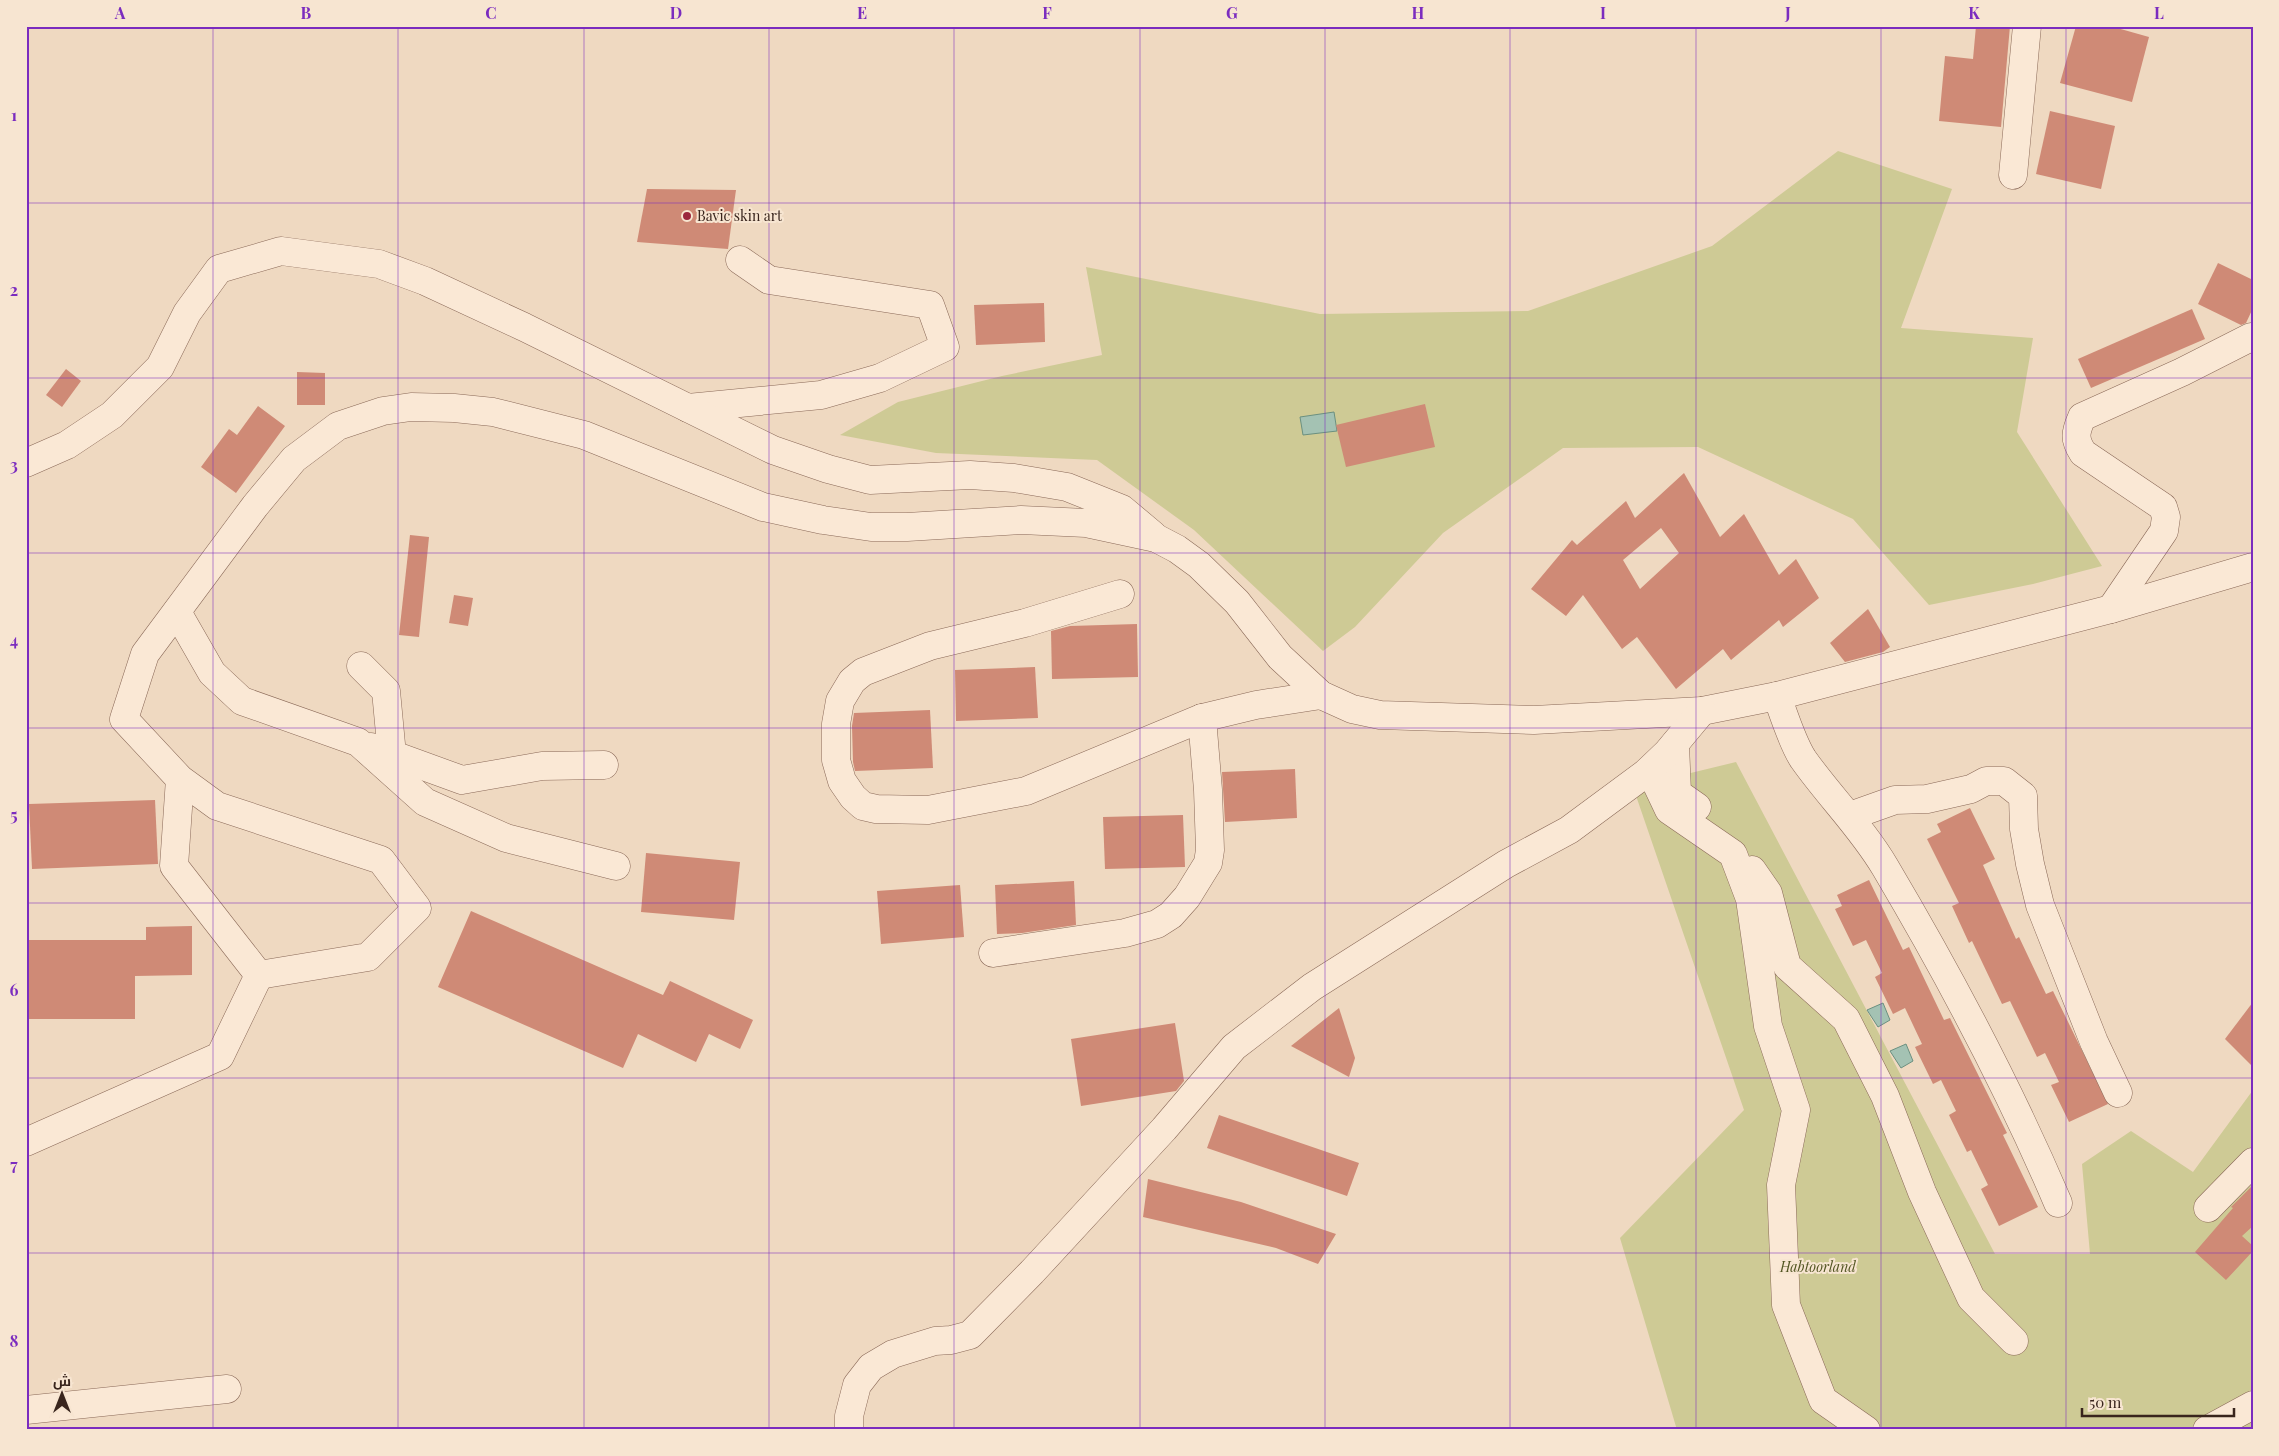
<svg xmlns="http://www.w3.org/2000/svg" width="2279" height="1456" viewBox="0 0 2279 1456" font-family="'Playfair Display',Cairo,serif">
<rect width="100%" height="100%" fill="#efd9c1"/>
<g fill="#ceca95">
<polygon points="1838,151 1952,189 1901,328 2033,338 2017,432 2102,566 2033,584 1929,605 1853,519 1698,447 1563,448 1443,533 1355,627 1323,651 1194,530 1097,460 936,453 840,435 898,402 1002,376 1102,355 1086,267 1320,314 1528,311 1712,246"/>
<polygon points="1736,762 1995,1254 2090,1254 2082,1164 2131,1131 2193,1172 2253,1090 2253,1430 1677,1430 1620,1238 1744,1110 1633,787"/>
</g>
<g fill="#a4c2b3" stroke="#6b9080">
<polygon points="1334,412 1337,431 1303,435 1300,417"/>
<polygon points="1883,1003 1890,1020 1878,1027 1867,1010"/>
<polygon points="1906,1044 1913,1061 1901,1068 1890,1051"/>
</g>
<g fill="#cf8a76" fill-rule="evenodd">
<polygon points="1976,26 2010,26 2001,127 1939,121 1945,56 1973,59"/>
<polygon points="2076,26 2110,26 2149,37 2132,102 2060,83"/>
<polygon points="2050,111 2115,126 2101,189 2036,174"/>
<polygon points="647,189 736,190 728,249 637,242"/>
<polygon points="2218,263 2253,280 2253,308 2246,323 2241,325 2198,304"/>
<polygon points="1044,303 1045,342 976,345 974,305"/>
<polygon points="2192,309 2205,339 2091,388 2078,359"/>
<polygon points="66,369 81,381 62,407 46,395"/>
<polygon points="297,372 325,373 325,405 297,405"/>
<polygon points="1425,404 1435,447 1346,467 1336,425"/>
<polygon points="258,406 285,426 236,493 201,467 229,429 237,435"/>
<path d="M1684,473L1720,537L1744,514L1779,575L1796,559L1819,598L1783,627L1779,620L1731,660L1723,649L1676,689L1637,637L1622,649L1583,595L1566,616L1531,589L1572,540L1577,545L1626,501L1635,518ZM1661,528L1679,553L1640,589L1623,560Z"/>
<polygon points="410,535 429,537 419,637 399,635"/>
<polygon points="454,595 473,598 468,626 449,623"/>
<polygon points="1868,609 1890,647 1883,652 1845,662 1830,643"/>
<polygon points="1137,624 1138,677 1052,679 1051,631 1070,626"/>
<polygon points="1035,667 1038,718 956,721 955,670"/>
<polygon points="930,710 933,768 855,771 853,762 852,726 854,713"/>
<polygon points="1295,769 1297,818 1225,822 1222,772"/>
<polygon points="155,800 158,864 32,869 29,804"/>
<polygon points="1970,808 1995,859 1983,865 2016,939 2019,937 2046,994 2053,991 2108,1104 2069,1122 2051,1085 2059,1082 2045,1053 2037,1057 2010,1001 2002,1004 1972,941 1969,943 1952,906 1959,903 1927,839 1941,832 1937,824"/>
<polygon points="1183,815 1185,867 1105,869 1103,817"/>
<polygon points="646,853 740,862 734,920 641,912"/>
<polygon points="1869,880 1903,950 1909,947 1944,1020 1950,1018 2007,1133 2003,1135 2038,1207 1999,1226 1981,1189 1988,1185 1971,1150 1967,1152 1949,1115 1956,1111 1941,1080 1933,1084 1915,1047 1922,1044 1905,1008 1893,1014 1875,977 1882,973 1866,940 1853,946 1835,909 1842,906 1837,895"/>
<polygon points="1074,881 1076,925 1022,933 997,934 995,885"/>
<polygon points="960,885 964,937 881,944 877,891"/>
<polygon points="471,911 663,995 670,981 753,1020 740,1049 709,1034 696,1062 638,1034 623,1068 438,987"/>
<polygon points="192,926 192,975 135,976 135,1019 26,1019 26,940 146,940 146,927"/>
<polygon points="2253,1002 2253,1067 2225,1039"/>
<polygon points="1339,1008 1355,1058 1349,1077 1291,1046"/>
<polygon points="1175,1023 1184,1081 1176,1091 1081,1106 1071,1039"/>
<polygon points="1219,1115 1359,1163 1347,1196 1207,1148"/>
<polygon points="1148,1179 1241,1202 1336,1234 1318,1264 1276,1248 1143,1217"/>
<polygon points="2253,1185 2253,1226 2242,1236 2253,1246 2253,1251 2226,1280 2195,1252 2233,1208 2231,1207"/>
</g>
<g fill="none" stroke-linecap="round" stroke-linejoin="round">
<g stroke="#8a6958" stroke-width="29">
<g id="minor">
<polyline points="2013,175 2027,26"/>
<polyline points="688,408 821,395 880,378 945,347 930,305 769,280 740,260"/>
<polyline points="26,463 67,445 112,415 160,367 187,313 219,269 281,251 379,264 425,281 524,327 773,450 828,469 870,480 970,475 1014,478 1067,487 1122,509 1153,535"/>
<polyline points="1120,594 1025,623 930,646 863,672 852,681 840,701 836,724 836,760 842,781 853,797 863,806 876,809 928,810 1026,791 1202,718 1256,705 1321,695"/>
<path d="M2111,609L2164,531L2166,517L2163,507L2083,453C2074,439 2075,433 2082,417L2182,372L2251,337"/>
<polyline points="177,612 212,673 242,701 358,742 425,802 506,838 616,866"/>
<polyline points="361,666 386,691 392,755"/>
<path d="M1777,696C1784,715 1792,742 1803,759C1829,796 1862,828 1885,867C1949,975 2009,1088 2058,1203"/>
<polyline points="1675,744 1677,793 1697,807"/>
<polyline points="371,747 462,780 542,766 604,765"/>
<polyline points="1650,770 1669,810 1733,854 1750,899 1768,1026 1796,1110 1781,1185 1786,1305 1823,1400 1866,1430"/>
<polyline points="180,779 174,866 259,975 368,957 417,908 381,860 217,806 180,779 124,719 145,654 255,506 294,459 338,426 383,411 411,407 454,408 493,412 584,435 763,507 823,520 871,527 907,527 1021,520 1086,523 1156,538 1177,549 1199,565 1237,602 1280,657 1321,695 1352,709 1380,715 1534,720 1702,711 1777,696 2111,609 2253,567"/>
<polyline points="1850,816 1895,800 1927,799 1971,789 1986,781 2004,781 2023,796 2024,829 2030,864 2040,905 2094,1042 2118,1093"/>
<polyline points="1752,870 1768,893 1787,966 1846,1019 1885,1096 1922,1192 1971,1298 2014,1341"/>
<polyline points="993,953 1125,933 1157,924 1171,915 1187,897 1208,863 1210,850 1208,790 1202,718"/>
<polyline points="26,1142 220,1056 259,975"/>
<polyline points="2208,1208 2253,1162"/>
<polyline points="26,1410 227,1389"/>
<polyline points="849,1430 849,1416 857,1385 871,1367 893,1354 935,1341 951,1340 970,1335 1032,1272 1164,1129 1234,1047 1312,987 1506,864 1569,830 1646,773 1667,753 1702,711"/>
<polyline points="2207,1430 2253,1405"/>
</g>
</g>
<use href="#minor" stroke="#fae8d5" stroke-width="28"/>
</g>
<path fill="none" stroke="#7b2cbf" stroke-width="1" stroke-opacity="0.55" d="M213,26V1430M398,26V1430M584,26V1430M769,26V1430M954,26V1430M1140,26V1430M1325,26V1430M1510,26V1430M1696,26V1430M1881,26V1430M2066,26V1430M26,203H2253M26,378H2253M26,553H2253M26,728H2253M26,903H2253M26,1078H2253M26,1253H2253"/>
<circle fill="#9b263d" stroke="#f7e5d1" stroke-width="2" cx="687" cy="216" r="5"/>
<g text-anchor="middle" stroke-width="4" stroke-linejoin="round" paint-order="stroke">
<g font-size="14" fill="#39251d" stroke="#f7e5d1" text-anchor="start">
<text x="697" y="221">Bavic skin art</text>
</g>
<g font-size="14" font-style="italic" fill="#535623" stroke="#f7e5d1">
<text x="1818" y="1272">Habtoorland</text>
</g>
</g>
<rect width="2279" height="1456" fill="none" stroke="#f7e5d1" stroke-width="55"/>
<g transform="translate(62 1394)" stroke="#f7e5d1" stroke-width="4" paint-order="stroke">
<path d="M0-4L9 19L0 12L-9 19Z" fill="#39251d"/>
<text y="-8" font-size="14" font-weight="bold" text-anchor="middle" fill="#39251d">ش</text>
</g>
<path d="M2082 1408v8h152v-8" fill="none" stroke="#39251d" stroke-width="2.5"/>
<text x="2089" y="1408" font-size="15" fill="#39251d" stroke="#f7e5d1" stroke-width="4" paint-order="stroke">50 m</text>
<rect x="28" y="28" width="2224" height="1400" fill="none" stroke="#7b2cbf" stroke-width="2"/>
<g font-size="16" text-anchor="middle" font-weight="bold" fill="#7b2cbf">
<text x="120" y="19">A</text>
<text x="306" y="19">B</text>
<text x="491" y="19">C</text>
<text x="676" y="19">D</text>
<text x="862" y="19">E</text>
<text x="1047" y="19">F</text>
<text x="1232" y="19">G</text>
<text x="1418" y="19">H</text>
<text x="1603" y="19">I</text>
<text x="1788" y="19">J</text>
<text x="1974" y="19">K</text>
<text x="2159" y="19">L</text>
<text x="14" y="121">1</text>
<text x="14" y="296">2</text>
<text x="14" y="471">3</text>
<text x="14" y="646">4</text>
<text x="14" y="821">5</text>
<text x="14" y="996">6</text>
<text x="14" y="1171">7</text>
<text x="14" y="1347">8</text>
</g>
</svg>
